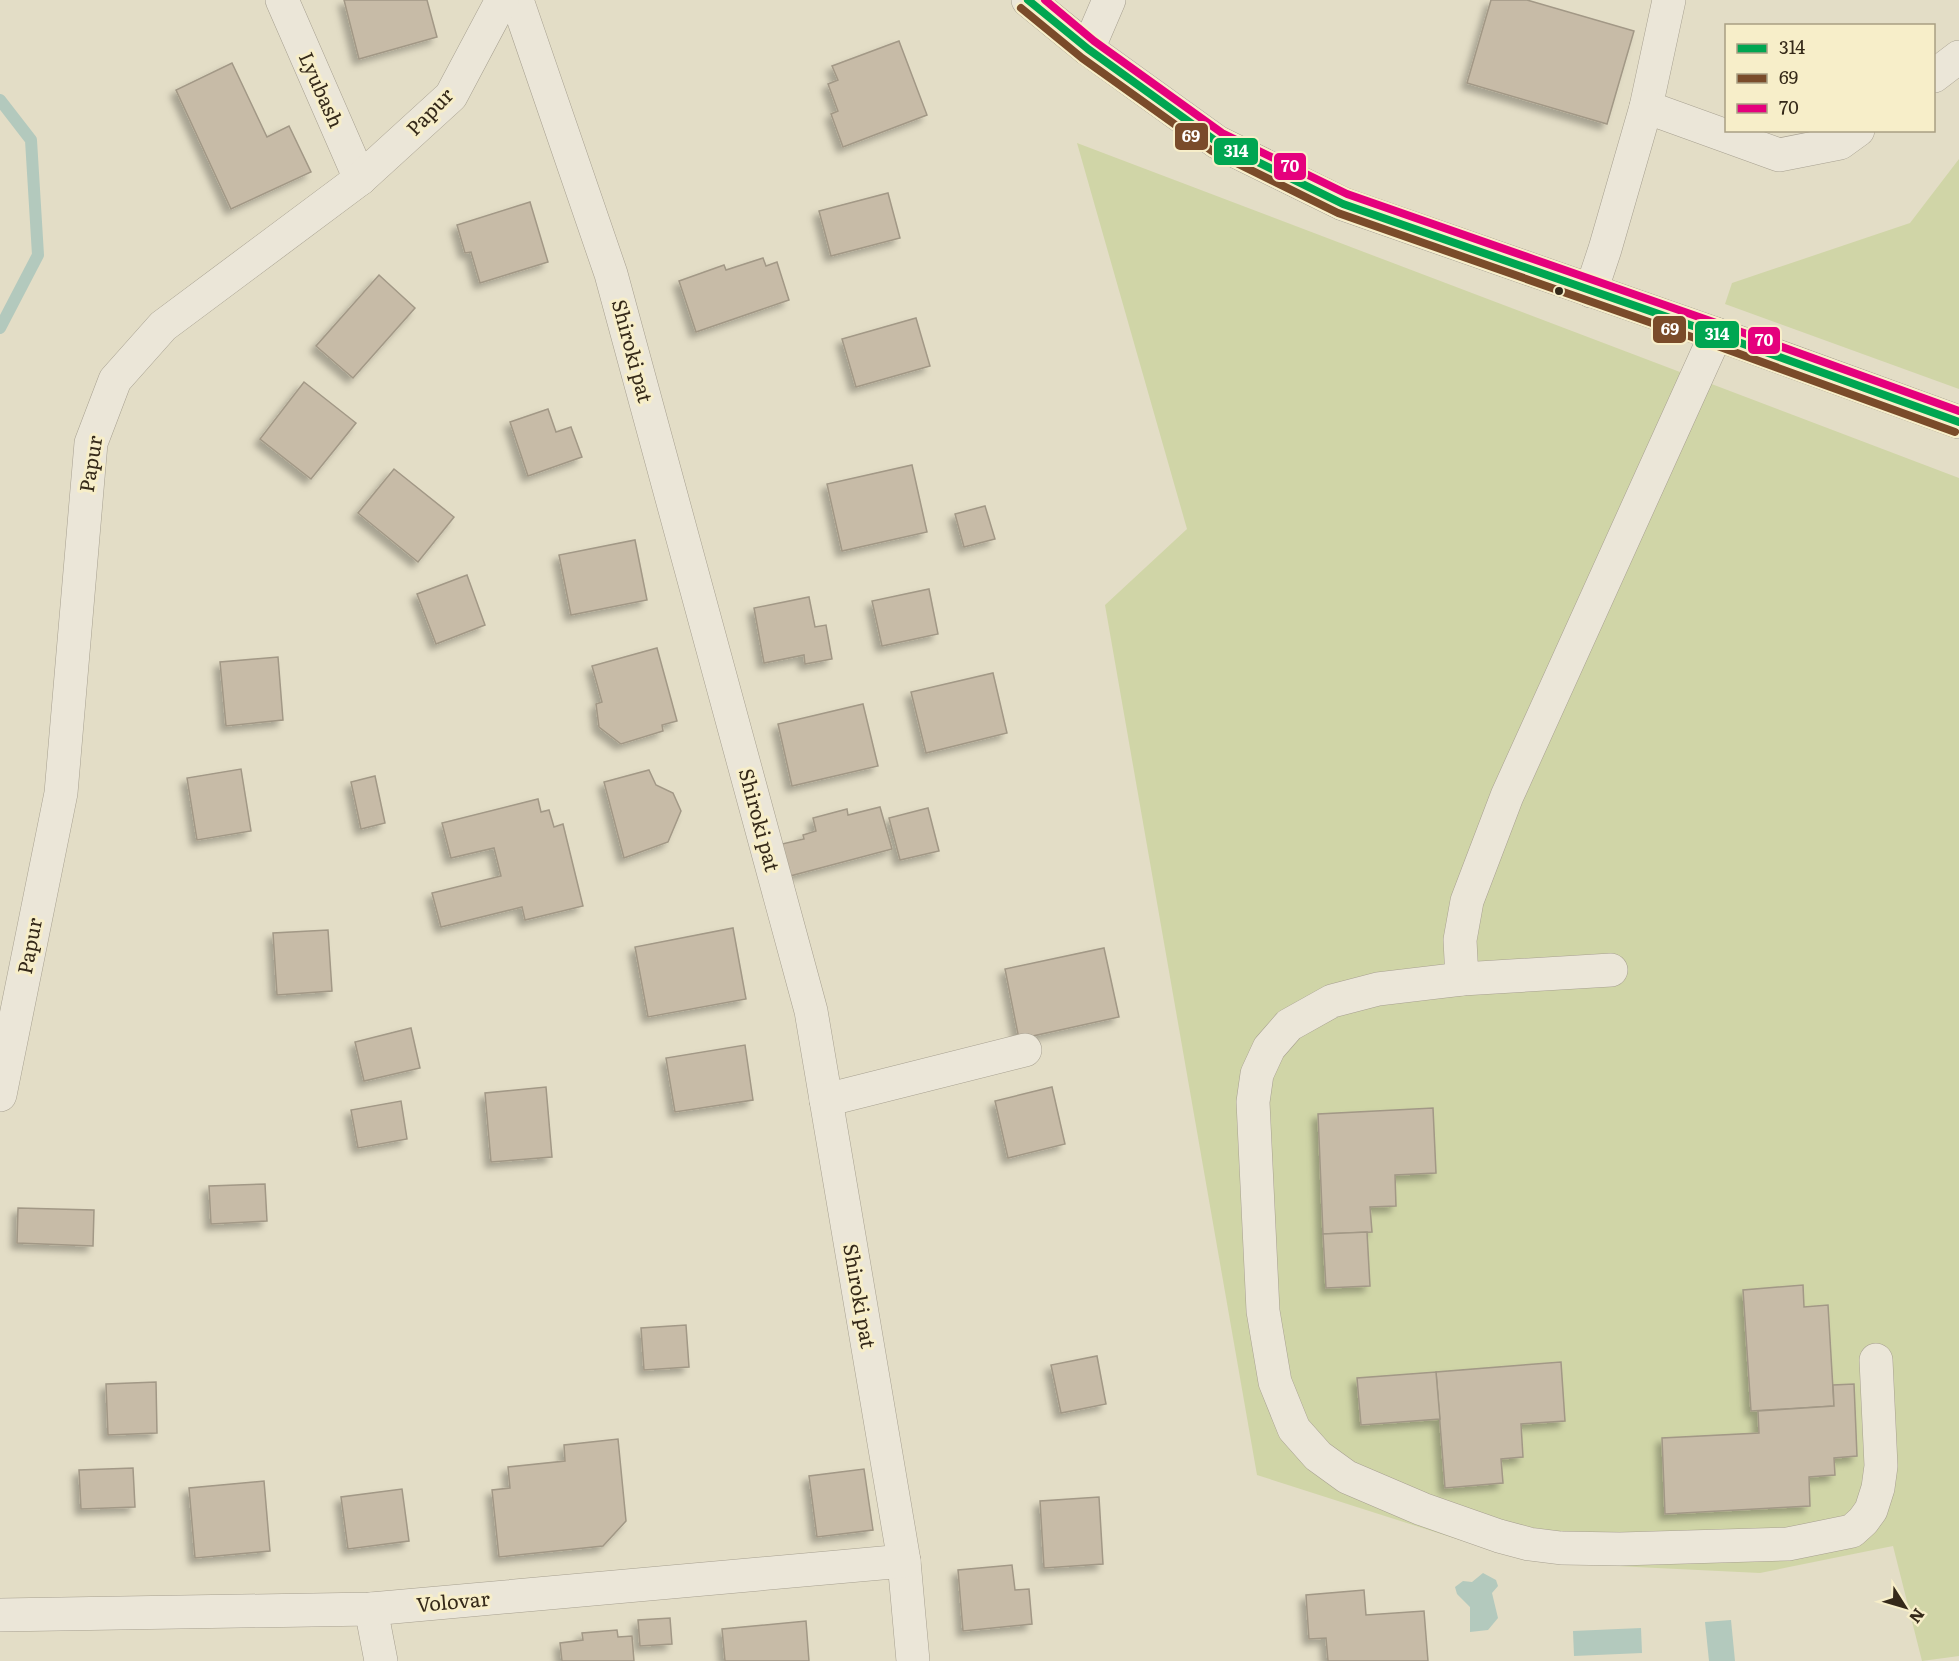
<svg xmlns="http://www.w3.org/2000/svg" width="1959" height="1661" viewBox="0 0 1959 1661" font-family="Literata,serif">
<defs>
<filter id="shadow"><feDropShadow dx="-5.5" dy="5.5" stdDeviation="3" flood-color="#0004"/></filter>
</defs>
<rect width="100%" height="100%" fill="#e3ddc6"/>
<g fill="#d0d5a7">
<polygon points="1077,143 1959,478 1959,1656 1922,1661 1893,1546 1760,1573 1554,1563 1463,1541 1257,1475 1105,605 1187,529"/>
<polygon points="1959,159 1959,389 1725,304 1732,283 1910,223"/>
</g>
<g fill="#b3c9bd">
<polygon points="1483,1573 1496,1580 1498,1586 1492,1593 1498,1618 1488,1630 1470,1632 1470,1607 1457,1594 1455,1587 1463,1581 1472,1582"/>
<polygon points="1731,1620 1735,1661 1709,1661 1705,1622"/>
<polygon points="1641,1628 1642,1653 1574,1656 1573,1631"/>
</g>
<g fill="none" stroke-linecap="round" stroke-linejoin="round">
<polyline stroke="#b3c9bd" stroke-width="12" points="0,100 31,140 38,255 0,328"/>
</g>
<g fill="#c7bba7" stroke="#a29886" stroke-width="1.5" filter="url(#shadow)">
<polygon points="344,0 427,0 437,37 359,59"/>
<polygon points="1491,0 1527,0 1634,31 1607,124 1467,83"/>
<polygon points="899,41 927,115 843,147 831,114 838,111 828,84 838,80 832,66"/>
<polygon points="232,63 267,137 289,126 311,172 231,209 176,90"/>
<polygon points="888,193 900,238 831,256 819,211"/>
<polygon points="530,202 548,262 480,283 471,252 465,253 457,225"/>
<polygon points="763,258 766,266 777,262 789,300 696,332 679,281 724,265 726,270"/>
<polygon points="379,275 415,308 353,378 316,346"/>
<polygon points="916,318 930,366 856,387 842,339"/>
<polygon points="304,382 356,423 311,479 260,439"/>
<polygon points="548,409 556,432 571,427 582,457 528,476 510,422"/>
<polygon points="912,465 927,532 842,551 827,484"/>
<polygon points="394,469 454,517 418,562 358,513"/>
<polygon points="985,506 995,539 964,547 955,514"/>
<polygon points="635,540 647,600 571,615 559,555"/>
<polygon points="467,575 485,625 436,644 417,594"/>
<polygon points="929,589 938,634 882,646 872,601"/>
<polygon points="809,597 815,627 826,625 832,659 805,664 804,655 764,663 754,608"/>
<polygon points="657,648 677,721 662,725 663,731 621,744 599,727 596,704 602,702 592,666"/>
<polygon points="278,657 283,720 226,726 220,662"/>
<polygon points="993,673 1007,733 926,753 911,692"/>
<polygon points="863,704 878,766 792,786 778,724"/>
<polygon points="241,769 251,831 197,840 187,778"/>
<polygon points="649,770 656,785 673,793 681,811 668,842 624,858 604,782"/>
<polygon points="375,776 385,823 361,829 351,782"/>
<polygon points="538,799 541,812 549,810 554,827 563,824 583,906 525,920 522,907 441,927 432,893 501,876 494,848 451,858 442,823"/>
<polygon points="880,807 892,849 790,876 782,844 804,839 803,835 816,831 813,818 847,809 848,815"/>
<polygon points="928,808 939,851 900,860 889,818"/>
<polygon points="733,928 746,999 648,1017 635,947"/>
<polygon points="328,930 332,991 277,995 273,933"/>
<polygon points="1104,948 1119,1017 1019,1039 1005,969"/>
<polygon points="411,1028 420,1068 364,1081 355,1042"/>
<polygon points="745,1045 753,1100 675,1112 666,1058"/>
<polygon points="546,1087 552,1157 491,1162 485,1093"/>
<polygon points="1052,1087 1065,1144 1008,1158 995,1101"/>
<polygon points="401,1101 407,1139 358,1148 351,1110"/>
<polygon points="1433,1108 1436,1173 1395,1175 1396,1206 1370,1207 1372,1232 1323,1234 1318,1114"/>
<polygon points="265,1184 267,1221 211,1224 209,1186"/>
<polygon points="18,1208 94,1210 93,1246 17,1243"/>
<polygon points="1367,1232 1370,1286 1326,1288 1323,1234"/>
<polygon points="1803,1285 1804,1307 1828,1305 1834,1406 1751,1411 1743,1290"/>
<polygon points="686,1325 689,1367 644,1370 641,1328"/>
<polygon points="1097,1356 1106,1404 1061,1413 1051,1365"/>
<polygon points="1561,1362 1565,1421 1521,1424 1523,1457 1501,1459 1503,1483 1445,1488 1436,1372"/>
<polygon points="1436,1372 1440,1419 1361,1425 1357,1378"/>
<polygon points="156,1382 157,1433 108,1435 106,1384"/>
<polygon points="1854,1384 1857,1456 1834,1458 1835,1475 1809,1477 1810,1506 1665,1514 1662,1438 1759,1433 1758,1411 1834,1406 1833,1385"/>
<polygon points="618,1439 626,1521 603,1546 499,1557 492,1490 510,1488 508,1467 565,1461 564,1445"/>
<polygon points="133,1468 135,1507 81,1509 79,1470"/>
<polygon points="864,1469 873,1530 817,1537 809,1476"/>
<polygon points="264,1481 270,1551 195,1558 189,1488"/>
<polygon points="402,1489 409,1541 348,1549 341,1497"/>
<polygon points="1099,1497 1103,1564 1044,1568 1040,1501"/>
<polygon points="1012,1565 1015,1590 1029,1589 1032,1624 963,1631 958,1570"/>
<polygon points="1364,1590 1366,1615 1424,1611 1428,1661 1328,1661 1326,1638 1309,1639 1306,1595"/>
<polygon points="670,1618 672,1644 640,1646 638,1620"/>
<polygon points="806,1621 809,1661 725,1661 722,1629"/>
<polygon points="617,1630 618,1637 632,1636 634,1661 562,1661 560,1643 583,1640 582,1633"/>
</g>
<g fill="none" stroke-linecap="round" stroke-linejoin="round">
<g stroke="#a7a090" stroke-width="34">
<g id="minor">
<polyline points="282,0 360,179"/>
<polyline points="517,0 611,274 811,1011 904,1561 913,1661"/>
<polyline points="1028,0 1088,49 1217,142 1343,204 1716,334 1959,422"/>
<polyline points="1088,49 1109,0"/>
<polyline points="1934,76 1959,57"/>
<polyline points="1646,107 1669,0"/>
<polyline points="1591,291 1605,249 1646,107 1779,155 1840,143 1858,130"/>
<polyline points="1611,970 1462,979 1378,989 1332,1001 1289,1025 1269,1048 1257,1074 1253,1102 1263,1311 1275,1382 1294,1429 1318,1456 1347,1477 1422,1509 1499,1536 1529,1544 1561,1548 1620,1549 1788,1544 1852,1531 1863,1521 1871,1510 1878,1488 1881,1466 1876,1360"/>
<polyline points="1462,979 1460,940 1467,901 1507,796 1716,334"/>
<polyline points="0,1095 61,793 91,443 115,380 163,326 360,179 451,96 502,0"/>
<polyline points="826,1100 1025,1050"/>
<polyline points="371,1609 381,1661"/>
<polyline points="0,1615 371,1609 904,1561"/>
</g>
</g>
<use href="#minor" stroke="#ebe6d8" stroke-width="33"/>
<g stroke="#f7eec9" stroke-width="12">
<polyline id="bus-1" points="1028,0 1088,49 1217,142 1343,204 1716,334 1959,422"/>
</g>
<g stroke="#f7eec9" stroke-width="12">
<polyline id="bus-2" points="1021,8 1082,58 1212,151 1338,213 1712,344 1955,432"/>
</g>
<g stroke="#f7eec9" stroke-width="12">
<polyline id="bus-3" points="1045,0 1094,41 1222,133 1347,194 1719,324 1959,411"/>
</g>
<use href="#bus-1" stroke="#00a651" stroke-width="8"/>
<use href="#bus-2" stroke="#7a4b2a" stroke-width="8"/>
<use href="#bus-3" stroke="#e5007d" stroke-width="8"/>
</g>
<circle fill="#352919" stroke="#f7eec9" stroke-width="2" cx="1559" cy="291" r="5"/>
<g text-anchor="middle" stroke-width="6" stroke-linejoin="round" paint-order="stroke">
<g font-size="20" fill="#352919" stroke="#f7eec9">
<text transform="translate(321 90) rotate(66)" y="7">Lyubash</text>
<text transform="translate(430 112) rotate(-46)" y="7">Papur</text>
<text transform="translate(632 351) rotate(75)" y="7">Shiroki pat</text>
<text transform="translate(91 464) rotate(-81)" y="7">Papur</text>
<text transform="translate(759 820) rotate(75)" y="7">Shiroki pat</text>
<text transform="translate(30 946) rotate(-79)" y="7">Papur</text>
<text transform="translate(859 1296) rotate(80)" y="7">Shiroki pat</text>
<text transform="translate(453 1602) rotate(-5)" y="7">Volovar</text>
</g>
</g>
<g stroke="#f7eec9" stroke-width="2">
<rect x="1174" y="122" width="35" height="29" rx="6" fill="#7a4b2a"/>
<rect x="1213" y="137" width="46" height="29" rx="6" fill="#00a651"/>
<rect x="1273" y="152" width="34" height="29" rx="6" fill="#e5007d"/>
<rect x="1652" y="315" width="35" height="29" rx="6" fill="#7a4b2a"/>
<rect x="1694" y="320" width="46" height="29" rx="6" fill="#00a651"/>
<rect x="1747" y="326" width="34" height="29" rx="6" fill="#e5007d"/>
</g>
<g font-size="16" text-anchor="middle" font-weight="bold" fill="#fff">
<text x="1191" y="142">69</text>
<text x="1236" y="157">314</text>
<text x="1290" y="172">70</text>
<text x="1670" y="335">69</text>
<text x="1717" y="340">314</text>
<text x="1764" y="346">70</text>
</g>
<rect x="1725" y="24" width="210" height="108" fill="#f7eec9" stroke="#a99f83" stroke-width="1.5"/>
<rect x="1737" y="44" width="30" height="9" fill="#00a651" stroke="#a99f83" stroke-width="1.5"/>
<text x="1779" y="54" font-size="18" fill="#352919">314</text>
<rect x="1737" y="74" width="30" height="9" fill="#7a4b2a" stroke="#a99f83" stroke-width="1.5"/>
<text x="1779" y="84" font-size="18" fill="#352919">69</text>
<rect x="1737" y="104" width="30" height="9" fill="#e5007d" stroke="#a99f83" stroke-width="1.5"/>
<text x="1779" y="114" font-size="18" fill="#352919">70</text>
<g transform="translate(1905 1607) rotate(127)" stroke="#f7eec9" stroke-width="4.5" paint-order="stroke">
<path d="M0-4.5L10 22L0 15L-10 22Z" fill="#352919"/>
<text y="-9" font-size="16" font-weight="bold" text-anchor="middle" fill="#352919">N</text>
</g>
</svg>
